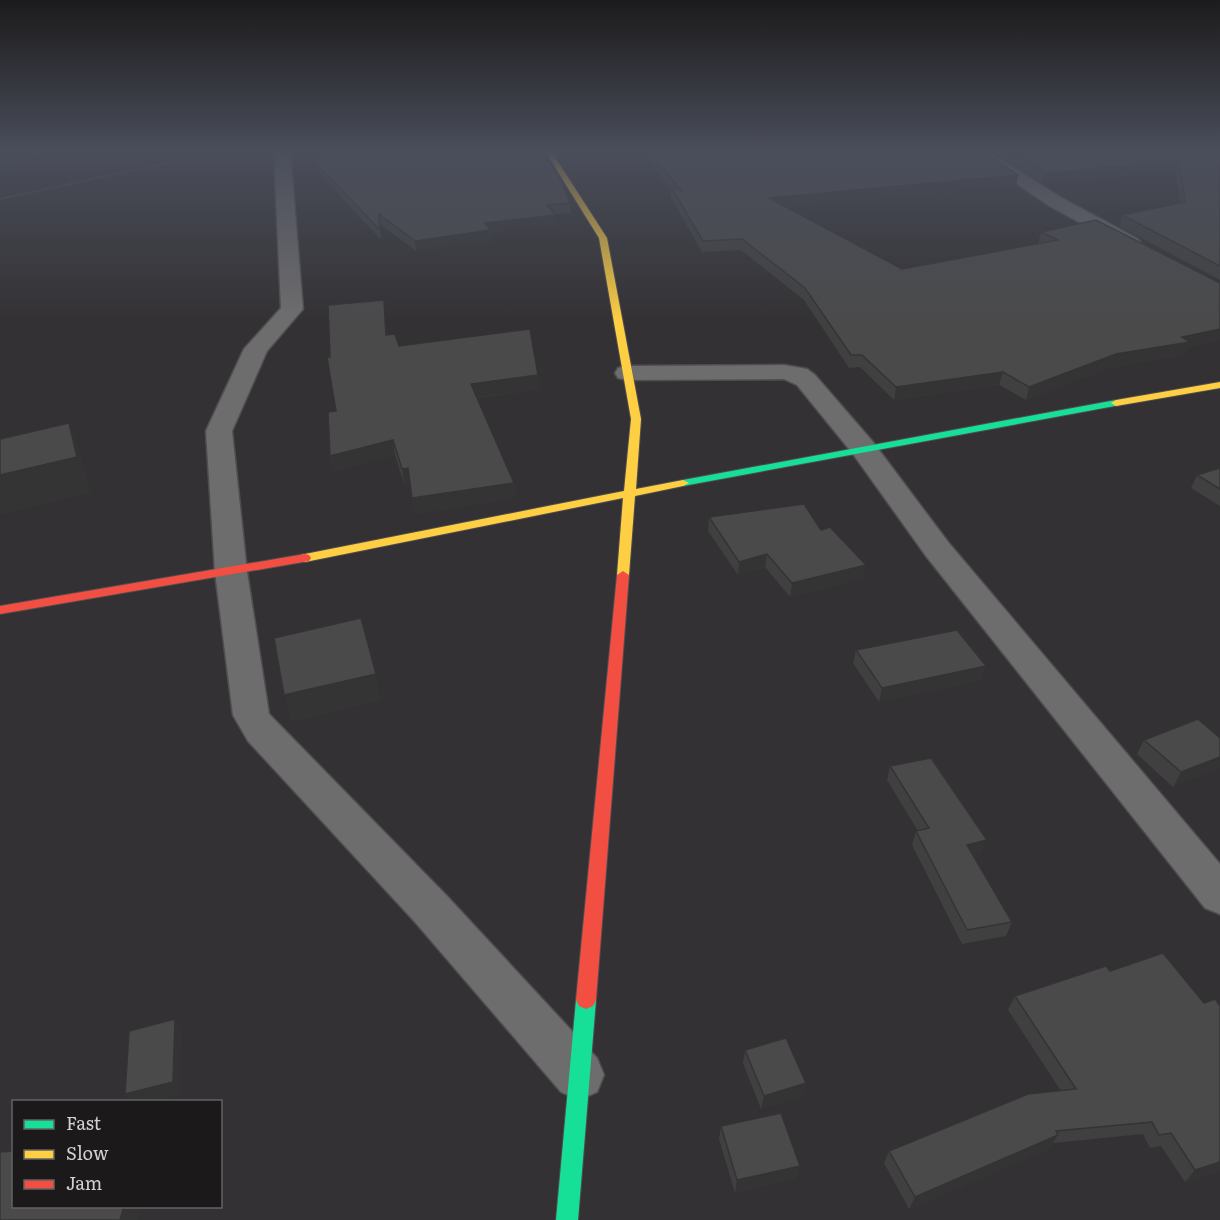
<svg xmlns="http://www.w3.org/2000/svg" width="1220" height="1220" viewBox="0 0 1220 1220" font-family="Literata,serif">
<rect width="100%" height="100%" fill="#333133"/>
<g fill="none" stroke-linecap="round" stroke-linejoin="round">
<g stroke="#504d50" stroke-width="3">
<g id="street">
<polygon points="274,151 290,151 303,309 267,351 232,431 247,572 269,714 447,896 597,1058 604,1075 597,1092 579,1100 561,1092 415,922 248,741 233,715 215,572 206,431 244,349 281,308"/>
<polygon points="969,151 988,151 1060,197 1138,239 1141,243 1138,247 1124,247 1048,205"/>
<polygon points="784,365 807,369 815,375 873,442 948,542 1220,864 1220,914 1205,908 926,556 853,454 797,385 784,379 627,380 618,378 615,373 618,368 627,366"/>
</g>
</g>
<g stroke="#504d50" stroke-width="2">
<g id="fast">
<polygon points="1116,400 1121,403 1120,405 683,486 677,483 683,480"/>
<polygon points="586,991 593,994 596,1000 578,1220 556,1220 576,1000 579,994"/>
</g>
</g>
<g stroke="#504d50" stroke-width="2">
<g id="slow">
<polygon points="545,151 551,151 607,238 641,419 636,489 683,480 689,483 683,486 635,496 629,575 623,579 617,575 623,498 305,562 301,561 299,558 301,555 305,554 624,491 631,419 599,238"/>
<polygon points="1220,382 1220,388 1116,406 1111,403 1116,400"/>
</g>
</g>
<g stroke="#504d50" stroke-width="2">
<g id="jam">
<polygon points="305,554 309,555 311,558 309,561 0,614 0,606"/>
<polygon points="623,571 629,575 596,1000 593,1006 586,1009 579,1006 576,1000 617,575"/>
</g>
</g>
<polyline stroke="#6a686a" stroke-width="2" stroke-dasharray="1 2" stroke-linecap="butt" points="0,199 221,151"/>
<use href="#street" fill="#6e6d6e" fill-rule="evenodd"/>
<use href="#fast" fill="#16e098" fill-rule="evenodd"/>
<use href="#slow" fill="#ffcf43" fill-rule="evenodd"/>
<use href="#jam" fill="#f24e42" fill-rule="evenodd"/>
</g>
<g fill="#404040">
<polygon points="640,151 982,151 1018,175 1016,186 786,207 902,269 1038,244 1041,232 1096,220 1188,348 1185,355 1112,367 1026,400 999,385 894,400 860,367 849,368 804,300 741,250 702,252 671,198 671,189"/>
<polygon points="993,151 1220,151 1220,280 1119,226 1122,215 1180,203 1175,171 1042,183"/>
<polygon points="318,165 570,203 571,213 555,214 556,225 491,233 492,241 416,251 380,224 381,240 320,174"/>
<polygon points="384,300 387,335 399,346 538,375 539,389 477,398 514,483 515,498 414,514 410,483 404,484 395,455 333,471 330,456 336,411 330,357"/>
<polygon points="1220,468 1220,506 1191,488 1197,475"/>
<polygon points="709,517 821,530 866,565 863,578 790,597 765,567 738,575 708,531"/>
<polygon points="856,650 981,680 879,702 853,663"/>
<polygon points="1220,738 1220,768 1173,787 1137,754 1144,740"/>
<polygon points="890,766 982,854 973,856 1012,922 1006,936 962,944 912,845 916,831 918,831 887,780"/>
<polygon points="1110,971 1204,1003 1220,1006 1220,1171 1185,1182 1161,1146 1150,1148 1143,1134 1053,1143 1050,1148 909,1209 884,1163 889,1151 1061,1091 1008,1010 1015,996"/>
<polygon points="745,1050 806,1083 803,1096 761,1109 743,1063"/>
<polygon points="721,1126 800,1166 796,1178 735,1193 719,1139"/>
</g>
<g fill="#343434">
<polygon points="0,151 2,151 0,220"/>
<polygon points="40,151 53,151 35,167 32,158"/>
<polygon points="1179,161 1175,171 1042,183 1045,173"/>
<polygon points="1018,175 1016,186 768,209 769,198"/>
<polygon points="556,215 556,225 491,233 492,241 416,251 415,241 485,223"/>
<polygon points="384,300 386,313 388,348 386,335"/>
<polygon points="1220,329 1220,341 1188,348 1185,355 1112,367 1026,400 1029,387 1116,354"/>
<polygon points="1003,372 999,385 894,400 896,387"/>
<polygon points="538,375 539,389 473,398 471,384"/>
<polygon points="69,423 82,458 91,493 0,515 0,475"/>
<polygon points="393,440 395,455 333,471 330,456"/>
<polygon points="408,468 410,483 404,484 402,469"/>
<polygon points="514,483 515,498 414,514 412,498"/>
<polygon points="767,554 765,567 738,575 739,562"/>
<polygon points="866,565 863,578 790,597 792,583"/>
<polygon points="986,666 981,680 879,702 882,688"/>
<polygon points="376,674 381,701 291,723 284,695"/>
<polygon points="1220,757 1220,768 1173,787 1181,772"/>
<polygon points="987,840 982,854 962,859 967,845"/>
<polygon points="175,1019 182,1033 180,1095 155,1101 130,1101 125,1094"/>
<polygon points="806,1083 803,1096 761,1109 764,1096"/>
<polygon points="1058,1135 1050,1148 909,1209 915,1197"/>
<polygon points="1220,1162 1220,1171 1185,1182 1195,1170"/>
<polygon points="800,1166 796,1178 735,1193 737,1180"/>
<polygon points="124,1206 141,1206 138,1220 120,1220"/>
</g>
<g fill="#4a4a4b" stroke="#343434" stroke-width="1.5">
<polygon points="30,151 40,151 32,158"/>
<polygon points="317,151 543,151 561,181 570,203 547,205 556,215 485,223 491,230 415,241 379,214 380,230 318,165"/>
<polygon points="648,151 982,151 1018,175 769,198 902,269 1058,240 1041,232 1096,220 1220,283 1220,329 1182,337 1190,342 1116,354 1029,387 1003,372 896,387 862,355 851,355 805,288 742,239 703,241 671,187 682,191"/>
<polygon points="1011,151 1220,151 1220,266 1122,215 1185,202 1179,161 1045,173"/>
<polygon points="384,300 386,335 395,334 399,346 530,329 538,375 471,384 514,483 412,498 408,468 402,469 393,440 330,456 328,412 336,411 327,357 330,357 328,305"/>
<polygon points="69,423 77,457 0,475 0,439"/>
<polygon points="1220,468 1220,489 1197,475"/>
<polygon points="804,504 821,530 830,527 866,565 792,583 767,554 739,562 709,517"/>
<polygon points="361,618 376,674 284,695 274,638"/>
<polygon points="957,630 986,666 882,688 856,650"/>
<polygon points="1198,719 1220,738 1220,757 1181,772 1144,740"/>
<polygon points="931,758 987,840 967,845 1012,922 967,930 916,831 929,828 890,766"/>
<polygon points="1163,953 1204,1003 1215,999 1220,1006 1220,1162 1195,1170 1171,1133 1159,1135 1152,1122 1056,1131 1058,1135 915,1197 889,1151 1028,1094 1076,1089 1015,996 1106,966 1110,971"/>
<polygon points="175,1019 173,1082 125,1094 129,1031"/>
<polygon points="786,1038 806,1083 764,1096 745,1050"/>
<polygon points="781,1113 800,1166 737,1180 721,1126"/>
<polygon points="14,1151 14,1206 124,1206 120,1220 0,1220 0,1152"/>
</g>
<linearGradient id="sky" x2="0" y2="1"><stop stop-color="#1c1b1c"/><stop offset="0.47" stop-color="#4a4e5b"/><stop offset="1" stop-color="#4a4e5b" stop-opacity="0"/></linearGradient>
<rect width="1220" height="322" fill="url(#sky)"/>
<rect x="12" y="1100" width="210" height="108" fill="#1b191a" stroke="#656264" stroke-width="1.5"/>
<rect x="24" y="1120" width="30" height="9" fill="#16e098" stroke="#656264" stroke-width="1.5"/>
<text x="66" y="1130" font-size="18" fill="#d3d0d3">Fast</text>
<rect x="24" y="1150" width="30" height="9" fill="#ffcf43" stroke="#656264" stroke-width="1.5"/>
<text x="66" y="1160" font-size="18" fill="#d3d0d3">Slow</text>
<rect x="24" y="1180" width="30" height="9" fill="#f24e42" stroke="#656264" stroke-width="1.5"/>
<text x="66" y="1190" font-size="18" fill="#d3d0d3">Jam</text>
</svg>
